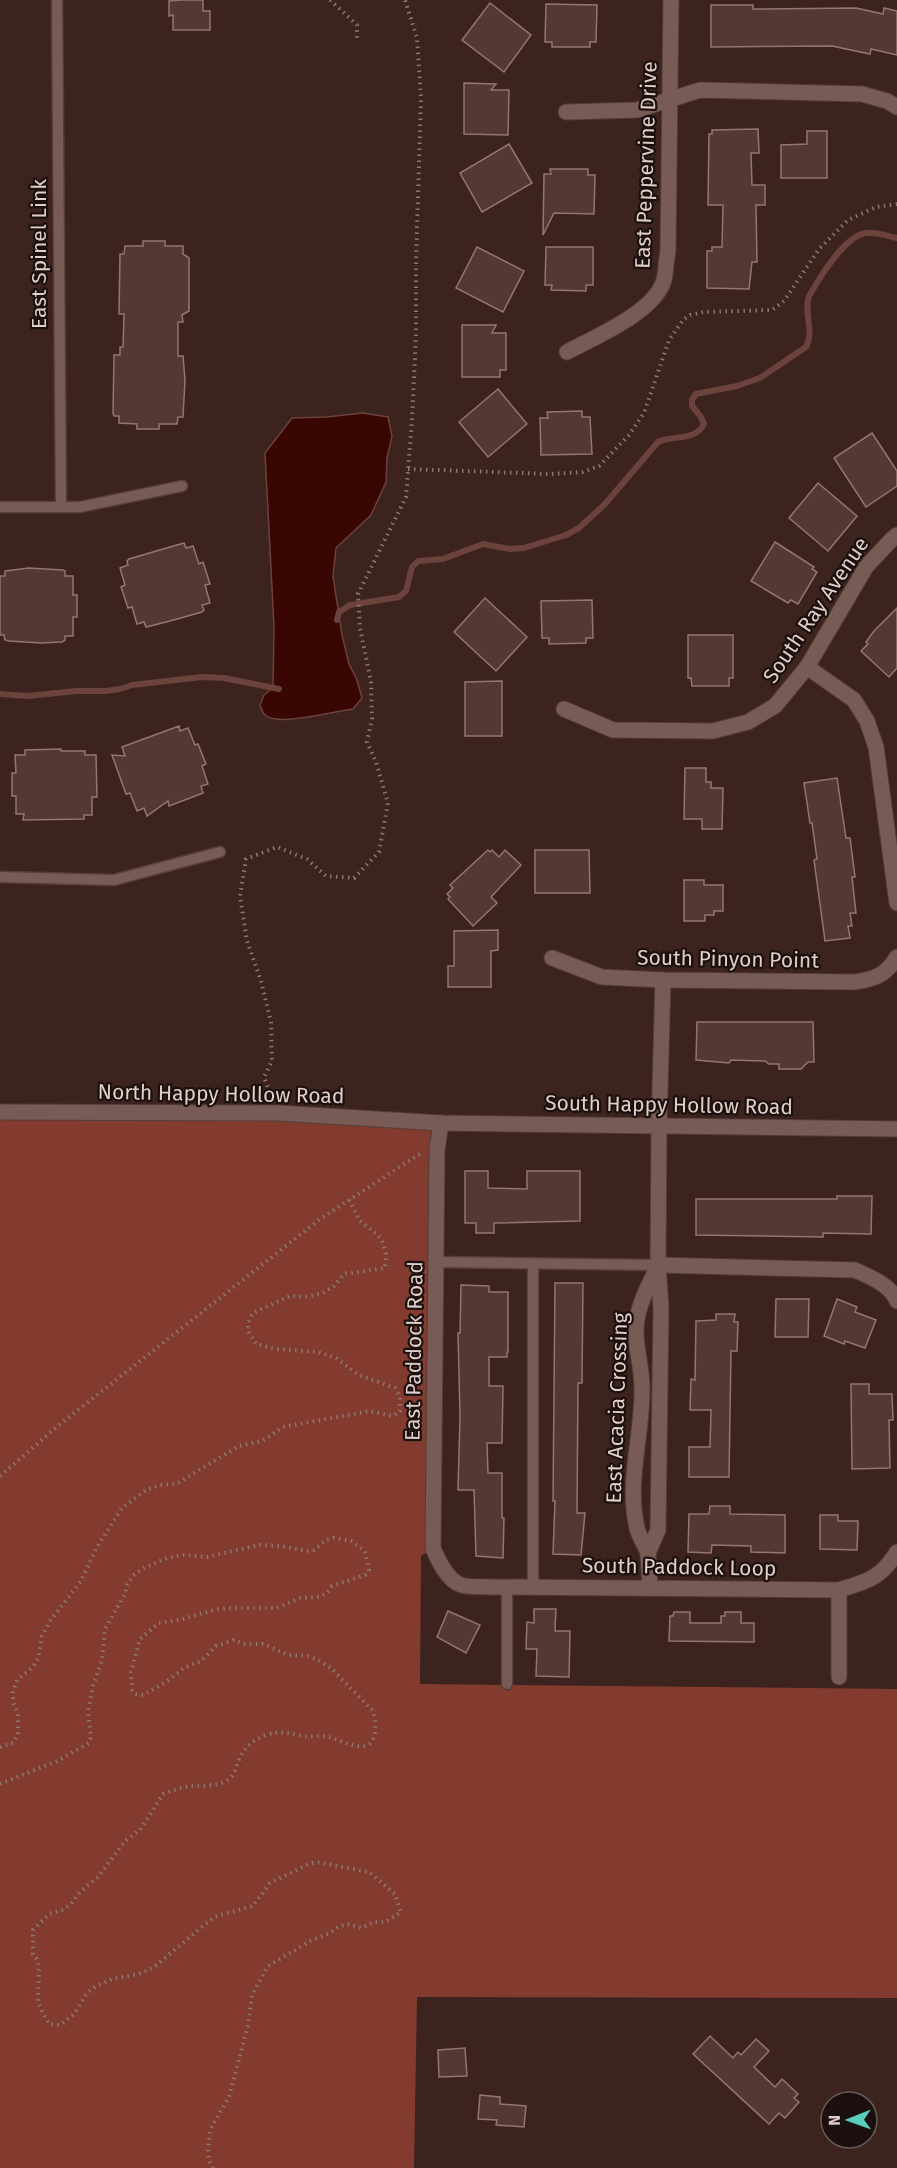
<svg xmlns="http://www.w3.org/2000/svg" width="897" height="2168" viewBox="0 0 897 2168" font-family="'Fira Sans',sans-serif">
<rect width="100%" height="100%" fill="#3c231e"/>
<polygon fill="#823b2e" points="0,1112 441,1123 433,1548 421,1556 420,1684 897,1689 897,1998 417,1997 414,2168 0,2168"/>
<path fill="#3a0601" stroke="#6c423d" stroke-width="1.5" d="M363,413L388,417L392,436L387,458L386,482L371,515L336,548L333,576L342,635L349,664L357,680L362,698L353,709C335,711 275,728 264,714C262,711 261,708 260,705L264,695L273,688L274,627L265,453L292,418L326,417Z"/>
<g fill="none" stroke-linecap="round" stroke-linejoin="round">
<g stroke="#6c423d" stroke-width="6">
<path d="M337,620L339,612L350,605L399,597L406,591L412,567L418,561L443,559L483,544L510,549L524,548L566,535L579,528L605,504L658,442C674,435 696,441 704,424L701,417L692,406V400L696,394L737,386L760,378L806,347C815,331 803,313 809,296C820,277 843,238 865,233C876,231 886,236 897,238"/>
<polyline points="0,694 28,696 76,691 106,691 120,689 132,685 202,677 224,678 279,689"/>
</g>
</g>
<g fill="#533833" stroke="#95766f" stroke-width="1.5">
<polygon points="180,0 203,0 203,11 210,11 210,30 173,30 173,15 169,16 169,1"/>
<polygon points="490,3 531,35 504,72 462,40"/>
<polygon points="546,4 597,5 596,42 590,42 590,47 552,47 552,42 545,42"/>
<polygon points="711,5 753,5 753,9 856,8 883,14 884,8 897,11 897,55 871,49 870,54 832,46 711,47"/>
<polygon points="464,83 496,84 491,90 509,90 508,135 464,134"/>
<polygon points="758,129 759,153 751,153 752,185 765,185 765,205 756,205 757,262 752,262 749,289 707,288 707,251 712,251 712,247 722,247 723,205 708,205 709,134 712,134 712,130"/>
<polygon points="807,131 827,131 827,178 781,178 781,145 807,144"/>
<polygon points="509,144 532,183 482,212 460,173"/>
<polygon points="550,169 588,169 588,175 595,175 594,214 554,213 543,235 544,174 551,174"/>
<polygon points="143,241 165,241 165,246 183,246 183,254 189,258 189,311 182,315 183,322 178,322 178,356 183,356 185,380 183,417 178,417 177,424 159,424 159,429 137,429 137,424 119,423 119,416 114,416 113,413 114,355 120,355 120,347 123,347 124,314 119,314 120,254 124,254 125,246 143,246"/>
<polygon points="477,247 524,271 503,312 456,288"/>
<polygon points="546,247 593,247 593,285 586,285 586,291 551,290 552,285 545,285"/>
<polygon points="462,325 496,325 492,333 506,333 506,370 500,370 500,377 462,377"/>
<polygon points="498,389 527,424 488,457 459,422"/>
<polygon points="582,411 582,417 590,417 592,454 541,455 540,418 548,418 547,412"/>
<polygon points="872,433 897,471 897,486 866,507 834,458"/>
<polygon points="818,483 857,516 828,551 789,518"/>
<polygon points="775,542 814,567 812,569 817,572 798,604 791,600 788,603 751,581"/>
<polygon points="184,543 186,548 193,546 199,564 203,562 210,584 205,585 210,603 202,605 204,610 202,612 170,621 146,627 144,622 137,624 132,607 128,608 121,587 125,585 120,568 128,565 127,561 129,559"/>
<polygon points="29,568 63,570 65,571 65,576 73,576 73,595 77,595 77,617 73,617 73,636 65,636 65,640 62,642 41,643 9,641 5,640 4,635 0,635 0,576 5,576 5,571"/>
<polygon points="485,598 527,637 496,671 454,632"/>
<polygon points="592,600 593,638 586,638 586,643 549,644 549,638 542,638 541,601"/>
<polygon points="897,608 897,668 889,677 861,651 868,644 866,642 874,631"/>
<polygon points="688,635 733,635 733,678 729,678 729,686 692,686 691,678 688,678"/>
<polygon points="502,681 502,736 465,736 465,682"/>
<polygon points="179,726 180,731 188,728 195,745 198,744 206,764 202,766 208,784 201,786 203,793 169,806 168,801 147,816 144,808 137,811 130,793 126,794 112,755 125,756 122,747"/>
<polygon points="61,749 61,751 85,751 85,755 96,755 97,797 92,797 92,815 84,815 84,819 23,820 24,814 16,814 16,796 12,796 12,773 16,773 15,755 25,755 25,750"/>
<polygon points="685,768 706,768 706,782 711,782 711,788 723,788 722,829 702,829 702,819 684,819"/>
<polygon points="837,778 846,838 850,838 855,877 852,877 856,913 850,913 852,926 848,926 850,938 825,941 814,860 817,859 812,823 810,823 804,783"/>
<polygon points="488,850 490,852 492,850 499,857 505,850 521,865 491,897 497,903 473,926 448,899 450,897 447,894 453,888 450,885"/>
<polygon points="535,850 589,850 590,893 535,893"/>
<polygon points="684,880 704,880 704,885 723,885 723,911 714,911 714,915 705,915 705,921 684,921"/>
<polygon points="498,930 498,950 491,951 491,987 448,987 448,966 454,966 454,931"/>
<polygon points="697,1022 813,1022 814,1062 808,1062 801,1069 779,1069 779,1064 769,1064 765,1061 731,1060 729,1063 696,1060"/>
<polygon points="465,1171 488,1171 488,1188 527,1189 527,1171 580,1171 580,1221 494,1223 494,1233 476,1233 476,1223 465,1223"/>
<polygon points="837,1196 872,1196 871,1234 823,1233 823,1237 696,1235 696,1199 837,1199"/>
<polygon points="555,1283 583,1283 582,1383 578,1383 577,1513 585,1513 581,1555 553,1554 555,1501 553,1501"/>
<polygon points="461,1285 489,1286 489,1292 508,1292 508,1352 507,1352 507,1357 489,1357 489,1386 503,1386 502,1443 487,1443 488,1473 502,1473 502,1518 504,1518 503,1558 476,1556 474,1490 458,1490 460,1416 458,1333 460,1333"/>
<polygon points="776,1299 809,1299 808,1337 775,1337"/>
<polygon points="837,1299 857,1307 855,1312 876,1320 865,1348 845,1341 844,1344 824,1336"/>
<polygon points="716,1314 735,1314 734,1322 738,1322 737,1351 731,1351 729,1477 689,1477 689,1447 710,1447 711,1410 690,1410 691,1379 695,1380 696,1321 716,1320"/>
<polygon points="851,1384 869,1384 869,1394 892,1394 893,1420 889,1420 890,1468 852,1469"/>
<polygon points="710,1506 730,1506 730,1514 785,1515 785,1553 751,1552 751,1546 712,1545 711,1553 688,1552 689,1514 709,1514"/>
<polygon points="820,1515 838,1515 838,1521 858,1521 857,1550 820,1549"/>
<polygon points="534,1609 556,1609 555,1631 570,1631 569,1677 536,1676 537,1649 526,1649 527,1622 534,1623"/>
<polygon points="448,1611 480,1625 466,1653 437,1637"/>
<polygon points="674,1612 690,1612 690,1623 721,1623 721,1616 725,1616 725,1612 741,1612 741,1623 754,1623 754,1642 669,1641 670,1616 673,1616"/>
<polygon points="710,2036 733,2058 738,2052 741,2055 756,2039 769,2051 754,2067 775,2087 782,2079 798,2094 794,2098 799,2102 785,2118 779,2113 769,2124 693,2054"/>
<polygon points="465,2048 467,2076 439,2077 438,2050"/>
<polygon points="480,2095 500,2097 500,2104 526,2106 524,2127 496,2125 497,2120 478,2119"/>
</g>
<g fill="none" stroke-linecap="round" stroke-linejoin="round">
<g stroke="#533e3a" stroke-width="13">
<g id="service">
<polyline points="57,0 61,507"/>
<polyline points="0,507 80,507 182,486"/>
<polyline points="0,877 114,880 220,852"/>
<polyline points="436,1262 658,1265"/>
<polyline points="533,1587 533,1264"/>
<polyline points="507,1684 507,1587"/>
</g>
</g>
<g stroke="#533e3a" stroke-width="17">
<g id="minor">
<polyline points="566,112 637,110 700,90 862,94 887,101 897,107"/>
<path d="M567,352C595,337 655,312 664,280C666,271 666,261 668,251L671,0"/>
<polyline points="807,667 854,700 867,721 876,747 897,903"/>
<polyline points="564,709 613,730 713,731 748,722 775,706 807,667 866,567 892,539 897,535"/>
<path d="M552,958L602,977L663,980L855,982C875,979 886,975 897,957"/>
<path d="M441,1123L437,1150L433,1548C438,1560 447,1580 461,1585C470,1588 484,1586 494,1587L839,1590C868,1581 880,1579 897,1552"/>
<path d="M658,1265L855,1270C870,1277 891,1285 897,1301"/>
<path d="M648,1553C645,1545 639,1537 637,1528C626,1482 643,1434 642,1387C642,1364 633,1342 637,1319C640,1301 649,1285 657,1268"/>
<polyline points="650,1587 648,1553 658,1530 661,1307 658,1265 659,1126 663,980"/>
<polyline points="839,1677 839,1590"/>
</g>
</g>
<g stroke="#533e3a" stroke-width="17">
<polyline id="tertiary" points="0,1112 278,1113 441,1123 897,1129"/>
</g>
<g stroke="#8c7772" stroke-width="4" stroke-dasharray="1.5 4.5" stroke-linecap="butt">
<polyline points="330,0 357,25 357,39"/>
<polyline points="408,469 550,474 583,472 599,466 629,435 644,413 669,340 683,320 690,315 703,312 772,310 784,301 819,249 848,220 876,207 897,204"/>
<polyline points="272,1098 264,1077 272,1061 271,1022 261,981 247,941 240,896 246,859 277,847 307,859 326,876 354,878 379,852 388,803 376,762 367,742 372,719 371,682 360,628 358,594 406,497 412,420 416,335 416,262 421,98 417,38 405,0"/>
<polyline points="0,1476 59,1425 320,1219 421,1153"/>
<polyline points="0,1747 13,1743 18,1735 18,1714 13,1702 13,1692 17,1680 32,1668 38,1659 42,1636 50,1621 81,1581 97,1547 122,1508 146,1490 160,1485 176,1484 239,1446 262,1441 283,1427 370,1411 393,1416 400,1411 400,1397 395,1388 359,1375 336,1358 318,1352 276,1349 256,1344 248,1331 248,1323 253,1313 290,1296 304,1297 323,1293 334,1286 344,1274 385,1268 386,1254 383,1243 378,1235 360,1221 349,1200"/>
<path d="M0,1784L57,1761L89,1743L91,1737L88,1711L93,1686L102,1660L105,1629L125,1594L127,1585L134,1575L144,1568L167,1558L183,1555L207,1557L259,1545L281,1546L306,1551L314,1550L326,1540L334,1538L351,1541L365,1551L369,1570L365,1575L332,1586L327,1593L319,1597L300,1598L277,1608H229L214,1610L179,1620L159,1623L140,1639L131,1672L132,1690L135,1694L143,1695L166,1682L184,1668L201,1661L216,1646L234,1640L244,1644H263L288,1655L308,1656L318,1660L331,1668L372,1710C377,1720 378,1743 365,1746C352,1748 341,1740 329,1737C320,1735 311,1737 302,1736C288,1733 281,1730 266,1735C252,1740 243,1749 238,1762C236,1768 234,1775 230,1778C218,1788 203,1785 190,1786C181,1787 172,1791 163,1794L140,1830L125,1841L98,1877L80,1892L70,1905L62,1910L49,1914L33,1930V1954L37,1959L39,1966L38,2003L49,2024L61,2025L75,2013L87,1993L95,1987L112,1979L139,1974L154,1967L214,1917L253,1906L270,1883L309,1864L316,1862L369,1872L395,1894L401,1912L386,1922H373L362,1928L347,1924L338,1927L330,1933L312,1940L268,1966L252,1995L248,2025L229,2097L210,2130L208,2152L209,2161L213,2168"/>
</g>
<use href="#service" stroke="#785b55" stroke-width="10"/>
<use href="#minor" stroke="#785b55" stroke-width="15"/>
<use href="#tertiary" stroke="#785b55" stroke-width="15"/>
</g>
<g text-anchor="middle" stroke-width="4.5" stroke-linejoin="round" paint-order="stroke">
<g font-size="21" fill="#dfceca" stroke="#1b100d">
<text transform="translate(646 165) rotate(-88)" y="7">East Peppervine Drive</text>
<text transform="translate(39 254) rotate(-90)" y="7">East Spinel Link</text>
<text transform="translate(816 610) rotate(-56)" y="7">South Ray Avenue</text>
<text transform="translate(728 959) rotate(1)" y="7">South Pinyon Point</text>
<text transform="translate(221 1094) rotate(1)" y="7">North Happy Hollow Road</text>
<text transform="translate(669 1105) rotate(1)" y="7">South Happy Hollow Road</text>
<text transform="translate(414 1351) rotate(-89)" y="7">East Paddock Road</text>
<text transform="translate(617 1408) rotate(-88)" y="7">East Acacia Crossing</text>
<text transform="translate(679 1567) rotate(1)" y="7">South Paddock Loop</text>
</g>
</g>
<g transform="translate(849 2120) rotate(269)"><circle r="28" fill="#1b100d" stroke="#695c59" stroke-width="1.5"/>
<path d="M0-4.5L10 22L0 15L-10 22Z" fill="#5acebc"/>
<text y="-9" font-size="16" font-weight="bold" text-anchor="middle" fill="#dfceca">N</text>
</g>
</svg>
